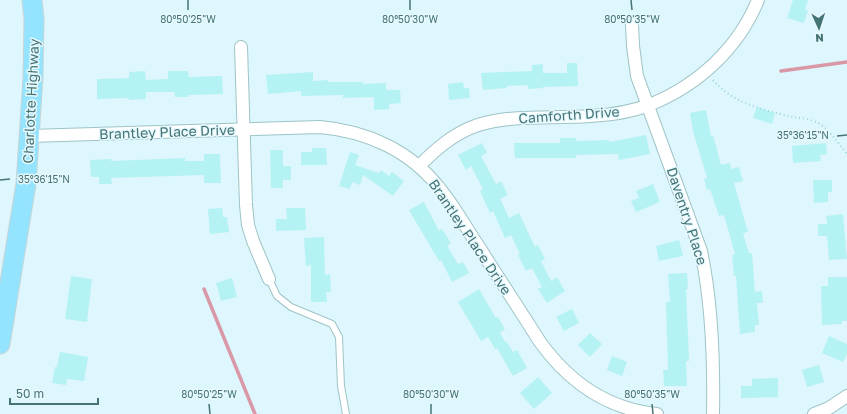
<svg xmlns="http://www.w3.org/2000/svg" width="847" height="414" viewBox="0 0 847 414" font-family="'Golos Text',sans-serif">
<rect width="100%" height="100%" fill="#def6fd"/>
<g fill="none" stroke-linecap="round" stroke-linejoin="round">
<g stroke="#d998a6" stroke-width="3.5">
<polyline points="781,71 847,62"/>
<polyline points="204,289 255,414"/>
</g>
</g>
<g fill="#b5f2f4">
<polygon points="793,0 808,0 805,10 808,10 804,23 787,18"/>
<polygon points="567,63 577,63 578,86 543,87 543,88 528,89 528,85 507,86 507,88 483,90 481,73 532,71 532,65 543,64 543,73 567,73"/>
<polygon points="145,71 146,80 168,79 168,71 188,71 189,77 222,76 223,94 189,95 189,97 175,97 174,92 146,92 146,99 129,100 129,98 97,99 97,79 129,78 129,72"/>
<polygon points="313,72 313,81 328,80 328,82 363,82 363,84 386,83 386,90 400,90 401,103 389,104 389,109 374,110 374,97 343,98 343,95 301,96 301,91 268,94 266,75"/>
<polygon points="463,82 464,88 469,88 470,98 449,100 448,84"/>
<polygon points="757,107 775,113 772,124 753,118"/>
<polygon points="706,110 711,136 713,135 721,165 730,163 731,169 739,167 743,181 734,183 748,232 743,233 749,253 752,253 755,292 762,291 763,303 757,303 759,325 755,325 755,332 740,334 736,276 734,276 732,255 735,254 724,215 719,216 710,189 707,190 704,179 707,178 693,131 690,113"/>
<polygon points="646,135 650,154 619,160 618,154 576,155 576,158 515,158 514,143 560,143 560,138 576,138 576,141 609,140 609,142"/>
<polygon points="482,143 487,153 481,156 496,184 501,181 508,195 500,199 509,218 519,213 535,247 538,245 545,259 541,261 551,281 557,277 565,291 547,303 538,289 542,287 532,268 526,271 518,255 520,254 511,235 505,238 493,211 490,213 480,191 483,189 471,166 466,170 458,155"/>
<polygon points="826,143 827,154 820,155 821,161 793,163 792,146"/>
<polygon points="312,148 326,148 327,165 301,165 301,152 312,152"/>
<polygon points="270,150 283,150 283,166 291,166 291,180 283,180 283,188 271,188"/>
<polygon points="350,152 359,155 355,165 379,173 381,170 389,176 392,172 404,181 393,196 363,175 360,185 352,182 350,189 339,186"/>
<polygon points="204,154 220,154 221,183 204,183 204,175 111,178 112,184 99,184 99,177 91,177 90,160 111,159 111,161 185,158 185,161 204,161"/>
<polygon points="813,180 832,180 832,192 828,192 828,202 814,203"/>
<polygon points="653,184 660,202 636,212 631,201 639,198 636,191"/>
<polygon points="424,202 439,231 442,229 451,243 447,246 458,264 463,262 469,273 452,282 441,260 439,261 409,210"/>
<polygon points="222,208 223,217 227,217 229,232 210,234 208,209"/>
<polygon points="286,208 305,208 306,230 276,231 276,219 287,219"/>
<polygon points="843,214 847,259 829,260 827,236 818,236 818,224 827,224 826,216"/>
<polygon points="324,237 325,275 330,274 331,292 326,292 327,302 311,302 311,265 306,266 304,238"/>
<polygon points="679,240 683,256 659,261 656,246"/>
<polygon points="687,273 688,289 686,289 689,361 686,361 687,386 664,386 663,370 668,370 666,302 670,302 668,274"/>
<polygon points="71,276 92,279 87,322 65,319"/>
<polygon points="828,277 847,277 847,321 842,321 842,324 822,325 821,286 828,286"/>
<polygon points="232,278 237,297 221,301 216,283"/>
<polygon points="479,289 496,318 498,317 505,329 500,333 506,343 507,342 513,352 517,350 527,368 513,376 497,348 495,349 488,337 481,341 458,302"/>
<polygon points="572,309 579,323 564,331 556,317"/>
<polygon points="590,333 602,344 590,357 578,345"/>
<polygon points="829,336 847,344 847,354 843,362 822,353"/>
<polygon points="60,352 88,357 84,381 67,379 66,385 52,383 55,367 57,367"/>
<polygon points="612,356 627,362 622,376 607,370"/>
<polygon points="819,365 824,382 807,387 802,370"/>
<polygon points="538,377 552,393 534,409 520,393"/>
<polygon points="778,378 778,397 741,398 741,386 752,386 752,379"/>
</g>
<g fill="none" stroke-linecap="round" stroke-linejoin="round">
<g stroke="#9ec4c6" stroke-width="8">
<polyline id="service" points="269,279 277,296 291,307 332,324 339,337 341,386 346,414"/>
</g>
<g stroke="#9ec4c6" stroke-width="14">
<g id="minor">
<path d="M632,24L633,46L637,76L701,251C712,303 714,361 713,414"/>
<polyline points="241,47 246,205 248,225 253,241 269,279"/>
<path d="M30,136L320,127C367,131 411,151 440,189C455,207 466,228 479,247C499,279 520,310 540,342C569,382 607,409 657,414"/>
<path d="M419,166C436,149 454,133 478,125C514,114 553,119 590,116C609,115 631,112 649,105C697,86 738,49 758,0"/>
<polyline points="814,414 829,408 847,396"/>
</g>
</g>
<g stroke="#c8d5d5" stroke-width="21">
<polyline id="primary" points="0,344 26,184 33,77 34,19 32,0"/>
</g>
<path stroke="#99d6d8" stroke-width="2" stroke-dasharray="1 3" stroke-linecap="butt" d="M713,80C733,104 765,110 793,117C801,118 811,119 818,123C830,130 838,143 847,154"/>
<use href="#service" stroke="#fff" stroke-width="6"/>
<use href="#minor" stroke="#fff" stroke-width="12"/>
<use href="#primary" stroke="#94e3ff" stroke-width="19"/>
</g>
<path fill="none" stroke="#467474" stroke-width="1.5" d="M188,0V10M410,0V10M631,0L632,10M837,136L847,135M0,180L10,179M209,404L210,414M431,404V414M652,404L653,414"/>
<g text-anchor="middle" stroke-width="3" stroke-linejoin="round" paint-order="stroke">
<g font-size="14" fill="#467474" stroke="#e6f9ff">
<text transform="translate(31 101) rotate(-87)" y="5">Charlotte Highway</text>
<text transform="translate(569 115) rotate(-4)" y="5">Camforth Drive</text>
<text transform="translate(167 132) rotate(-2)" y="5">Brantley Place Drive</text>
<text transform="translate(687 216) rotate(72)" y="5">Daventry Place</text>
<text transform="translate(470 237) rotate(56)" y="5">Brantley Place Drive</text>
</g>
</g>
<g font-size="10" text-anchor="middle" fill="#467474" stroke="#e6f9ff" stroke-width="3" stroke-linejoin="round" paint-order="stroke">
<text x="188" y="23">80°50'25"W</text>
<text x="410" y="23">80°50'30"W</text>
<text x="632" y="23">80°50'35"W</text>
<text x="803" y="139">35°36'15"N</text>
<text x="44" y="183">35°36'15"N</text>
<text x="209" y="398">80°50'25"W</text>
<text x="431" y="398">80°50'30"W</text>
<text x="652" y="398">80°50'35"W</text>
</g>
<g transform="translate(819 28) rotate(177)" stroke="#e6f9ff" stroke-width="3" paint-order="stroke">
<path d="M0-3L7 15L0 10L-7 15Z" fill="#467474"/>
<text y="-6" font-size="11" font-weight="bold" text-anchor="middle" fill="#467474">N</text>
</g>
<path d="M10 398v6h88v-6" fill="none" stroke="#467474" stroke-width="2"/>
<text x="16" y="398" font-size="12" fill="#467474" stroke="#e6f9ff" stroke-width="3" paint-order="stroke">50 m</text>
</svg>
